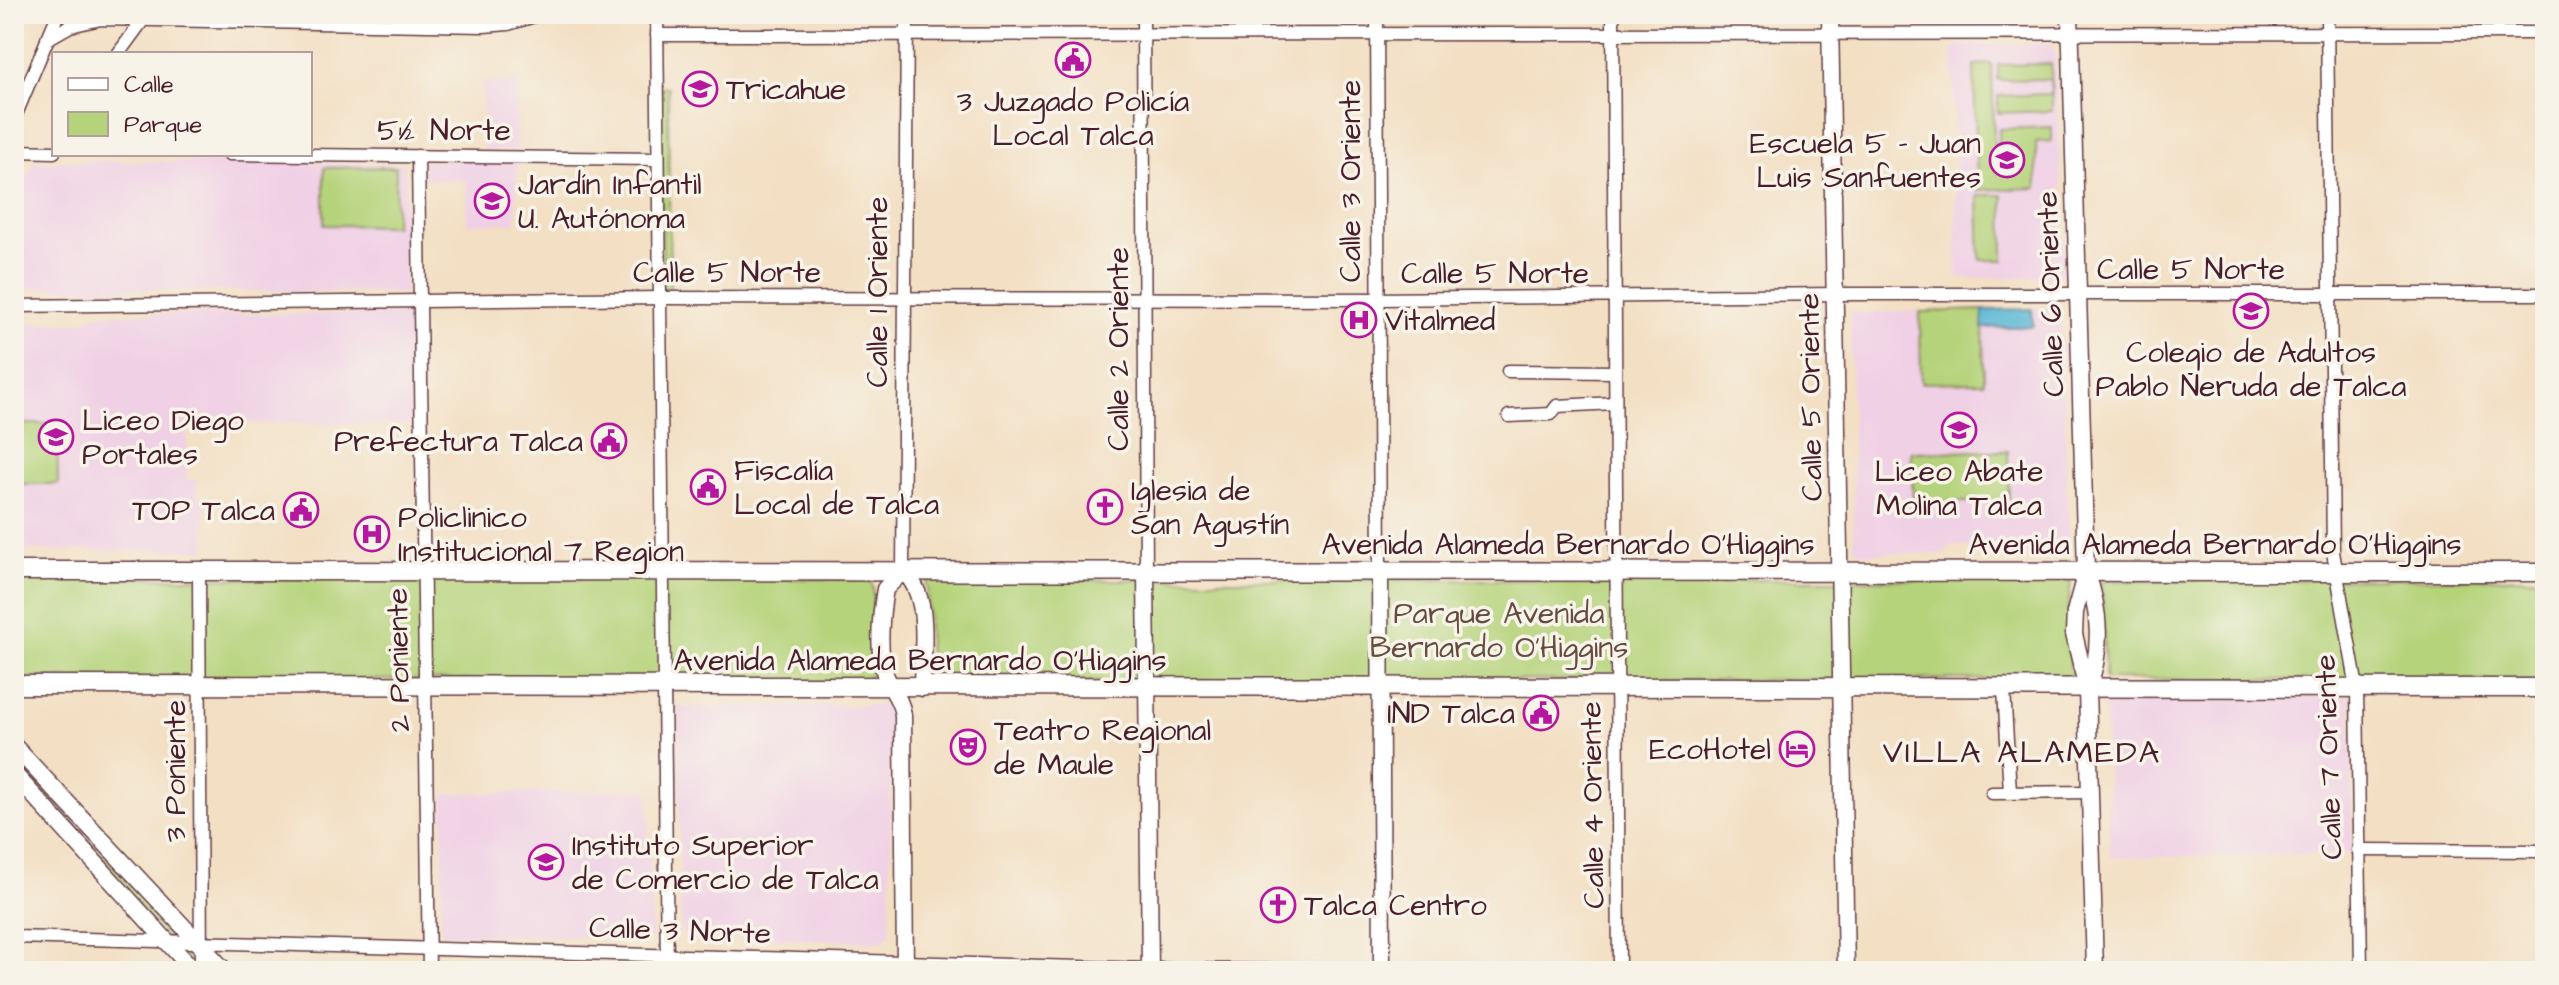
<svg xmlns="http://www.w3.org/2000/svg" width="2559" height="985" viewBox="0 0 2559 985" font-family="'Architects Daughter',sans-serif">
<rect width="100%" height="100%" fill="#f7f3e8"/>
<filter id="ink" filterUnits="userSpaceOnUse"><feTurbulence type="fractalNoise" baseFrequency=".0125" numOctaves="2"/><feDisplacementMap in="SourceGraphic" scale="16" xChannelSelector="R" yChannelSelector="G"/><feConvolveMatrix kernelMatrix="1 2 1 2 8 2 1 2 1" color-interpolation-filters="sRGB"/></filter>
<filter id="wash" filterUnits="userSpaceOnUse"><feTurbulence type="fractalNoise" baseFrequency=".006" numOctaves="4" result="noise"/><feDisplacementMap in="SourceGraphic" scale="32" xChannelSelector="R" yChannelSelector="G"/><feGaussianBlur stdDeviation="1.8" result="paint"/><feColorMatrix in="noise" values="0 0 0 0 0 0 0 0 0 0 0 0 0 0 0 0 0 1.4 0 .05"/><feComposite in="paint" operator="in"/></filter>
<g filter="url(#wash)">
<rect width="100%" height="100%" fill="#f3dfc3"/>
<g fill="#f0d0e5">
<polygon points="2050,44 2055,49 2065,271 2058,277 1957,278 1953,46"/>
<polygon points="483,81 517,82 517,150 483,150"/>
<polygon points="517,160 516,223 467,224 466,180 424,179 424,161"/>
<polygon points="34,161 405,164 405,293 14,288 14,205"/>
<polygon points="2056,308 2061,313 2069,546 2062,554 1971,554 1968,546 1949,546 1945,554 1861,553 1854,548 1850,313"/>
<polygon points="96,314 415,314 415,424 187,423 187,480 197,480 197,495 204,501 206,550 14,551 14,324 82,322"/>
<polygon points="2351,696 2352,853 2110,858 2105,701"/>
<polygon points="885,705 891,709 890,935 879,942 681,934 678,707"/>
<polygon points="648,790 652,938 441,934 444,794"/>
</g>
<g fill="#b5d37a" stroke="#807952" stroke-width="2">
<polygon points="1992,64 1994,144 1999,144 1999,129 2052,127 2052,141 2036,142 2037,188 1977,190 1974,65"/>
<polygon points="2051,64 2052,111 1998,113 1998,96 2051,94 2050,79 1998,80 1998,65"/>
<polygon points="660,87 668,87 670,295 663,296"/>
<polygon points="396,167 395,226 324,225 324,168"/>
<polygon points="1978,195 2003,195 2004,260 1980,260"/>
<polygon points="1983,310 1984,382 1921,383 1920,312"/>
<polygon points="14,424 57,424 58,484 14,484"/>
<polygon points="2008,451 2009,502 1913,502 1911,452"/>
<polygon points="14,578 868,579 873,586 873,673 863,682 14,678"/>
<polygon points="2545,578 2545,681 2106,679 2105,676 2102,581"/>
<polygon points="927,580 2071,580 2068,609 2071,679 937,682 929,674"/>
<polygon points="14,757 208,971 197,971 14,766"/>
</g>
<polygon fill="#56b6d4" stroke="#506a80" stroke-width="2" points="2032,309 2033,326 1982,328 1983,310"/>
</g>
<g filter="url(#ink)">
<g fill="none" stroke-linecap="round" stroke-linejoin="round">
<g stroke="#633c42" stroke-width="15">
<g id="street">
<polyline points="657,14 667,971"/>
<polyline points="1143,14 1146,572"/>
<polyline points="1377,14 1380,572"/>
<polyline points="1613,14 1619,971"/>
<polyline points="2327,14 2333,552 2357,688 2361,971"/>
<polyline points="657,35 2545,33"/>
<polyline points="47,39 70,26 101,19 484,26 508,24 541,14"/>
<polyline points="118,54 143,20"/>
<polyline points="14,119 58,14"/>
<polyline points="14,151 54,152"/>
<polyline points="229,154 658,159"/>
<polyline points="418,156 429,971"/>
<polyline points="14,306 661,298 1378,299 1837,294 2545,294"/>
<polyline points="1508,371 1615,372"/>
<polyline points="1509,416 1551,414 1557,406 1615,403"/>
<polyline points="199,571 201,971"/>
<polyline points="903,571 907,14"/>
<polyline points="2004,689 2010,792"/>
<polyline points="1992,793 2090,792"/>
<polyline points="2358,850 2545,851"/>
<polyline points="14,937 1150,969 1345,971"/>
</g>
</g>
<g stroke="#633c42" stroke-width="19">
<g id="secondary">
<polyline points="1830,14 1846,971"/>
<path d="M2070,14L2086,572C2100,608 2103,653 2087,689"/>
<polyline points="1146,572 1150,971"/>
<polyline points="1380,572 1382,971"/>
<polyline points="2086,572 2075,612 2074,634 2087,689 2095,971"/>
<polyline points="14,746 225,971"/>
<polyline points="14,774 194,971"/>
<path d="M905,971L903,715C901,698 890,689 885,674C877,651 881,612 885,589L903,571C932,596 922,652 922,688"/>
</g>
</g>
<g stroke="#633c42" stroke-width="21">
<g id="primary">
<polyline points="14,571 2545,572"/>
<polyline points="14,685 2545,688"/>
</g>
</g>
<use href="#street" stroke="#fff" stroke-width="12"/>
<use href="#secondary" stroke="#fff" stroke-width="16"/>
<use href="#primary" stroke="#fff" stroke-width="18"/>
</g>
</g>
<defs>
<g id="civic-ring" transform="scale(1.8)"><circle r="9.5" fill="#f7f3e8" stroke="#b5179e" stroke-width="1.5"/><path d="M-.6-6.5H3V-4.5H.6V-3L4-1V1h2V6H-6V1h2V-1L-.6-3ZM-1.2 2.5V6h2.4V2.5Z" fill="#b5179e"/></g>
<g id="school-ring" transform="scale(1.8)"><circle r="9.5" fill="#f7f3e8" stroke="#b5179e" stroke-width="1.5"/><path d="M0-5L7-2L0 1L-7-2ZM-4 1L0 2.5L4 1V4Q0 6-4 4Z" fill="#b5179e"/></g>
<g id="hospital-ring" transform="scale(1.8)"><circle r="9.5" fill="#f7f3e8" stroke="#b5179e" stroke-width="1.5"/><path d="M-5-5h3v3.5h4V-5h3V5h-3V1.5h-4V5h-3Z" fill="#b5179e"/></g>
<g id="church-ring" transform="scale(1.8)"><circle r="9.5" fill="#f7f3e8" stroke="#b5179e" stroke-width="1.5"/><path d="M-1.2-6h2.4v3.5h3.3v2.4h-3.3V6h-2.4V-.1h-3.3v-2.4h3.3Z" fill="#b5179e"/></g>
<g id="theatre-ring" transform="scale(1.8)"><circle r="9.5" fill="#f7f3e8" stroke="#b5179e" stroke-width="1.5"/><path d="M-5-5.5Q0-4 5-5.5V0Q5 5 0 6Q-5 5-5 0ZM-3.3-2.5H-1v1.5H-3.3ZM1-2.5H3.3v1.5H1ZM-2.8 1Q0 5.5 2.8 1Z" fill="#b5179e"/></g>
<g id="hotel-ring" transform="scale(1.8)"><circle r="9.5" fill="#f7f3e8" stroke="#b5179e" stroke-width="1.5"/><path d="M-6-4.5h1.5V1H6V5H4.5V3h-9V5H-6ZM-4 0a1.8 1.8 0 1 1 3.6 0ZM.5 0V-2.5h3Q6-2.5 6 0Z" fill="#b5179e"/></g>
<g id="university-ring" transform="scale(1.8)"><circle r="9.5" fill="#f7f3e8" stroke="#b5179e" stroke-width="1.5"/><path d="M0-5L7-2L0 1L-7-2ZM-4 1L0 2.5L4 1V4Q0 6-4 4Z" fill="#b5179e"/></g>
</defs>
<g fill-rule="evenodd">
<use href="#civic-ring" x="1073" y="60"/>
<use href="#school-ring" x="700" y="89"/>
<use href="#school-ring" x="2007" y="160"/>
<use href="#school-ring" x="492" y="201"/>
<use href="#school-ring" x="2251" y="311"/>
<use href="#hospital-ring" x="1359" y="320"/>
<use href="#school-ring" x="1959" y="430"/>
<use href="#school-ring" x="56" y="437"/>
<use href="#civic-ring" x="609" y="441"/>
<use href="#civic-ring" x="708" y="487"/>
<use href="#church-ring" x="1105" y="507"/>
<use href="#civic-ring" x="301" y="510"/>
<use href="#hospital-ring" x="372" y="534"/>
<use href="#civic-ring" x="1541" y="713"/>
<use href="#theatre-ring" x="968" y="747"/>
<use href="#hotel-ring" x="1797" y="749"/>
<use href="#university-ring" x="546" y="862"/>
<use href="#church-ring" x="1278" y="905"/>
</g>
<g text-anchor="middle" stroke-width="7" stroke-linejoin="round" paint-order="stroke">
<g font-size="30" fill="#4a1f2b" stroke="#f7f3e8" text-anchor="start">
<text x="726" y="99">Tricahue</text>
<text x="1073" y="111" text-anchor="middle">3 Juzgado Policía<tspan x="1073" dy="34">Local Talca</tspan></text>
<text x="1981" y="153" text-anchor="end">Escuela 5 - Juan<tspan x="1981" dy="34">Luis Sanfuentes</tspan></text>
<text x="518" y="194">Jardín Infantil<tspan x="518" dy="34">U. Autónoma</tspan></text>
<text x="1385" y="330">Vitalmed</text>
<text x="2251" y="362" text-anchor="middle">Colegio de Adultos<tspan x="2251" dy="34">Pablo Neruda de Talca</tspan></text>
<text x="82" y="430">Liceo Diego<tspan x="82" dy="34">Portales</tspan></text>
<text x="583" y="451" text-anchor="end">Prefectura Talca</text>
<text x="734" y="480">Fiscalía<tspan x="734" dy="34">Local de Talca</tspan></text>
<text x="1959" y="481" text-anchor="middle">Liceo Abate<tspan x="1959" dy="34">Molina Talca</tspan></text>
<text x="1131" y="500">Iglesia de<tspan x="1131" dy="34">San Agustín</tspan></text>
<text x="275" y="520" text-anchor="end">TOP Talca</text>
<text x="398" y="527">Policlinico<tspan x="398" dy="34">Institucional 7 Region</tspan></text>
<text x="1515" y="723" text-anchor="end">IND Talca</text>
<text x="994" y="740">Teatro Regional<tspan x="994" dy="34">de Maule</tspan></text>
<text x="1771" y="759" text-anchor="end">EcoHotel</text>
<text x="572" y="855">Instituto Superior<tspan x="572" dy="34">de Comercio de Talca</tspan></text>
<text x="1304" y="915">Talca Centro</text>
</g>
<g font-size="30" fill="#4a1f2b" stroke="#f7f3e8">
<text x="444" y="140">5½ Norte</text>
<text transform="translate(1350 181) rotate(-90)" y="10">Calle 3 Oriente</text>
<text x="2191" y="279">Calle 5 Norte</text>
<text x="727" y="282">Calle 5 Norte</text>
<text x="1495" y="283">Calle 5 Norte</text>
<text transform="translate(877 292) rotate(-90)" y="10">Calle 1 Oriente</text>
<text transform="translate(2050 294) rotate(-92)" y="10">Calle 6 Oriente</text>
<text transform="translate(1118 349) rotate(-90)" y="10">Calle 2 Oriente</text>
<text transform="translate(1810 397) rotate(-91)" y="10">Calle 5 Oriente</text>
<text x="1568" y="554">Avenida Alameda Bernardo O'Higgins</text>
<text x="2215" y="554">Avenida Alameda Bernardo O'Higgins</text>
<text transform="translate(398 660) rotate(-91)" y="10">2 Poniente</text>
<text x="920" y="670">Avenida Alameda Bernardo O'Higgins</text>
<text transform="translate(2328 757) rotate(-92)" y="10">Calle 7 Oriente</text>
<text transform="translate(175 771) rotate(-90)" y="10">3 Poniente</text>
<text transform="translate(1592 805) rotate(-91)" y="10">Calle 4 Oriente</text>
<text transform="translate(680 930) rotate(2)" y="10">Calle 3 Norte</text>
</g>
<g font-size="30" fill="#654c3f" stroke="#f7f3e8">
<text x="1499" y="623">Parque Avenida<tspan x="1499" dy="34">Bernardo O'Higgins</tspan></text>
</g>
<g font-size="32" letter-spacing="2" fill="#4a1f2b" stroke="#f7f3e8">
<text x="2022" y="762">VILLA ALAMEDA</text>
</g>
</g>
<rect width="2559" height="985" fill="none" stroke="#f7f3e8" stroke-width="48"/>
<rect x="52" y="52" width="260" height="104" fill="#f7f3e8" stroke="#b29e9c" stroke-width="2"/>
<rect x="68" y="78" width="40" height="12" fill="#ffffff" stroke="#b29e9c" stroke-width="2"/>
<text x="124" y="92" font-size="24" fill="#4a1f2b">Calle</text>
<rect x="68" y="112" width="40" height="24" fill="#b5d37a" stroke="#b29e9c" stroke-width="2"/>
<text x="124" y="132" font-size="24" fill="#4a1f2b">Parque</text>
</svg>
